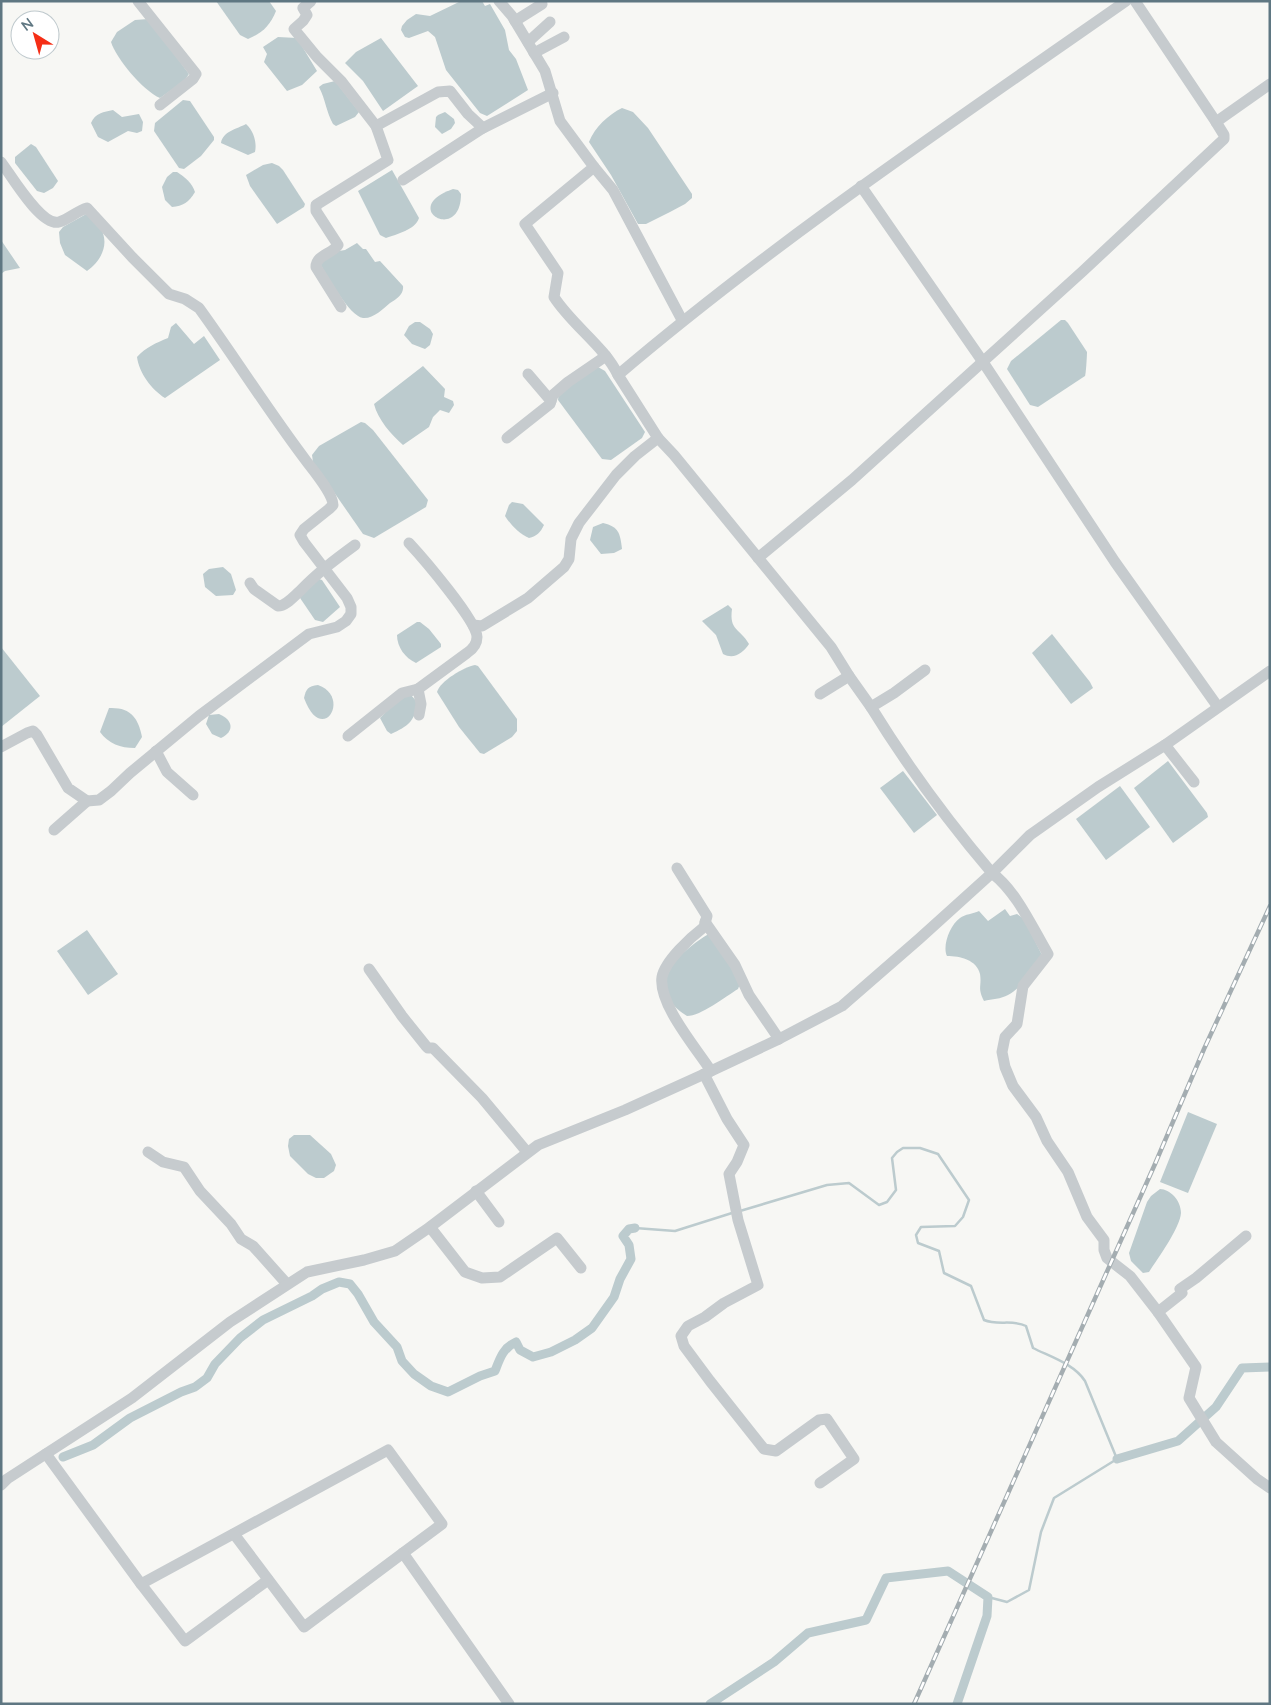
<svg xmlns="http://www.w3.org/2000/svg" width="1271" height="1705" viewBox="0 0 1271 1705" font-family="Lato,sans-serif">
<rect width="100%" height="100%" fill="#f7f7f4"/>
<g fill="#bccbce">
<path d="M216,1H269L276,11C270,26 262,33 248,39L240,35Z"/>
<polygon points="461,1 482,1 485,6 490,4 505,30 509,50 516,59 528,90 487,116 480,113 446,70 435,37 428,31 409,38 405,37 401,30 402,26 407,20 416,14 430,16"/>
<path d="M148,19L189,74L184,81L160,98C143,91 116,58 111,42L117,32L135,20Z"/>
<polygon points="278,37 297,38 317,71 302,85 287,91 264,62 267,54 263,47"/>
<polygon points="381,38 418,86 383,111 363,81 345,63 356,52"/>
<path d="M335,81L359,112L355,117L336,126L333,124C326,111 326,101 319,87L323,84Z"/>
<polygon points="183,100 190,101 214,137 214,140 201,156 184,169 179,168 154,131 155,123"/>
<path d="M622,108L633,112L648,128L692,194V198L685,204L670,212L646,224H638L611,175L589,142C595,127 608,115 622,108Z"/>
<path d="M113,110L122,117L139,114L143,122L142,131L137,133L128,131L108,142L98,137L91,123C95,113 104,112 113,110Z"/>
<polygon points="445,112 454,119 455,123 451,129 442,134 435,127 436,117 438,115"/>
<path d="M246,124C254,131 257,143 255,152L248,155L221,143C223,131 237,129 246,124Z"/>
<polygon points="31,144 36,147 58,181 53,188 44,193 37,191 15,163 15,157"/>
<polygon points="272,163 279,166 283,170 305,204 304,207 277,224 250,186 246,175 263,165"/>
<path d="M392,170L419,218C415,230 397,234 386,238L380,235L358,191Z"/>
<path d="M173,172H177C185,177 192,183 195,192C189,202 183,206 172,207L165,200L162,187L167,177Z"/>
<path d="M453,189L458,190L461,194C461,244 398,208 453,189Z"/>
<path d="M88,213C92,218 97,224 101,229C110,245 100,262 87,271L65,255L60,243L59,232L63,227Z"/>
<polygon points="1,240 20,268 5,271 1,274"/>
<path d="M357,243L363,249H366L375,262L380,261L403,286C404,294 397,299 390,303C383,309 373,319 363,318C349,316 328,276 320,264L333,252L345,250Z"/>
<path d="M1061,320H1065L1068,323L1087,352C1087,355 1086,373 1085,376L1038,407L1030,405L1007,369L1011,361Z"/>
<polygon points="415,322 420,322 430,329 433,334 430,345 425,349 412,344 404,335 409,326"/>
<path d="M176,323L194,344L204,336L220,360L165,398C152,390 139,373 137,357C146,347 156,343 168,338L171,327Z"/>
<path d="M423,366L445,389L444,397L453,401L454,405L449,413L440,410L433,417L429,427L403,445C391,434 378,420 374,404Z"/>
<polygon points="598,367 605,371 645,432 642,438 611,460 602,459 558,400 559,392"/>
<polygon points="361,422 365,423 373,430 428,500 426,507 374,538 363,534 313,462 312,455 319,446"/>
<path d="M512,502L523,504L544,525C540,533 537,536 529,538C519,534 510,524 505,516L509,505Z"/>
<path d="M603,523C619,527 620,533 622,549L614,553L601,554L590,540L593,527Z"/>
<polygon points="223,567 231,574 236,590 233,595 216,596 205,587 203,574 209,569"/>
<polygon points="319,579 322,580 340,607 323,622 315,620 298,595"/>
<path d="M728,605L732,609C729,631 740,628 749,644C743,653 734,660 723,654L716,635L702,621Z"/>
<path d="M417,622H420L429,629L441,644V647L416,663C405,658 397,647 397,635Z"/>
<polygon points="1052,634 1090,682 1093,688 1071,704 1032,653"/>
<polygon points="1,647 40,696 1,727"/>
<path d="M475,665L478,666L517,719V731L512,737L484,754L480,753L459,727L437,692C440,681 464,667 475,665Z"/>
<path d="M318,685C352,697 322,747 304,698C306,689 308,686 318,685Z"/>
<path d="M411,695L418,703C414,722 408,726 391,734L387,731L380,718L401,697Z"/>
<path d="M109,708C131,707 138,718 142,737L135,748C120,748 109,744 100,732Z"/>
<path d="M219,714C233,720 235,731 221,738L212,734L206,724L209,715Z"/>
<polygon points="1168,761 1207,813 1208,817 1173,843 1134,788"/>
<polygon points="903,771 937,815 914,833 880,788"/>
<polygon points="1120,786 1150,827 1106,860 1076,819"/>
<path d="M1005,909L1010,916L1017,914L1024,919L1042,955C1033,969 1023,987 1008,995C1001,999 992,999 984,1001C977,987 982,987 980,974C977,960 960,956 947,956C942,946 950,925 960,918C965,914 973,914 979,911L988,921Z"/>
<polygon points="87,930 118,974 88,995 57,951"/>
<path d="M707,935H713L740,984L738,989C725,997 701,1016 687,1016C643,988 676,954 707,935Z"/>
<polygon points="1188,1112 1217,1124 1188,1193 1160,1182"/>
<polygon points="294,1135 310,1135 331,1154 336,1165 334,1171 324,1178 316,1178 308,1174 290,1156 288,1146 289,1139"/>
<path d="M1160,1189C1165,1189 1170,1192 1174,1196C1178,1200 1181,1207 1181,1213C1180,1228 1158,1258 1149,1272L1143,1273L1131,1261L1129,1253L1147,1202L1151,1196Z"/>
</g>
<g fill="none" stroke-linecap="round" stroke-linejoin="round">
<g stroke="#bccbce" stroke-width="2.5">
<path d="M740,1211L827,1185L849,1183L879,1205L887,1202L896,1190L892,1158L897,1152L903,1148H920L938,1154L969,1200L963,1217L955,1226L921,1227L916,1235L918,1243L939,1251L944,1273L971,1286L984,1320C998,1326 1013,1319 1026,1326L1033,1348C1051,1357 1074,1364 1085,1381L1117,1459L1054,1498L1041,1532L1029,1590L1007,1602L988,1597"/>
<polyline points="635,1228 675,1231 732,1213"/>
</g>
<g stroke="#bccbce" stroke-width="9">
<path d="M63,1457L93,1445L130,1418L181,1392L195,1387L207,1378L215,1364L240,1338L263,1320L312,1296L322,1289L339,1282L350,1284L358,1294L374,1322L397,1347L402,1361L414,1374L431,1386L448,1392L480,1376L495,1371C500,1358 503,1348 516,1342L520,1350L533,1357L551,1352L575,1340L592,1328L614,1297L620,1279L631,1259L629,1245L623,1236L629,1229L635,1228"/>
<polyline points="1117,1459 1178,1441 1216,1407 1242,1368 1270,1367"/>
<polyline points="710,1704 774,1662 808,1633 866,1620 886,1578 948,1571 988,1597 987,1616 957,1704"/>
</g>
<g stroke="#c6cbce" stroke-width="11">
<polyline points="138,1 196,74 193,79 160,105"/>
<path d="M311,1L303,8L307,15L303,21L294,29L317,57L342,82L376,126L388,160L316,205V211L338,245C332,254 316,255 316,267L341,307"/>
<path d="M499,1L512,16L545,71L560,121L594,167L525,224L558,273L554,297C572,325 605,347 618,375"/>
<polyline points="515,21 542,4"/>
<polyline points="528,42 550,22"/>
<polyline points="534,53 564,37"/>
<polyline points="1216,122 1270,84"/>
<polyline points="376,126 438,92 450,91 468,114 483,128 553,93"/>
<path d="M1,162C11,175 41,227 59,222C69,219 77,211 87,208L132,257L169,294L185,299L199,308C236,359 269,412 307,462C314,471 333,494 333,505L329,509L304,529L300,535L304,542L347,598L351,607V614L346,621L337,627L309,634L199,716L130,773L111,791L99,800L87,801L68,788L37,735L33,731L27,733L1,747"/>
<polyline points="594,167 613,190 682,320"/>
<polyline points="403,180 483,128"/>
<polyline points="861,186 983,362 1115,562 1218,707"/>
<polyline points="528,374 551,401"/>
<polyline points="507,438 550,404 553,395 568,382 606,356"/>
<polyline points="658,438 674,455 831,647 849,676"/>
<polyline points="758,558 852,480 1083,271 1224,139 1224,135 1216,122 1135,1"/>
<path d="M250,583L254,589L278,606C286,606 294,596 300,591C317,573 336,559 355,545"/>
<path d="M473,625L482,626L528,598L564,567L569,559L571,539L579,523L616,475L635,456L658,438L618,375C778,239 953,122 1126,1"/>
<polyline points="418,689 421,704 419,715"/>
<polyline points="820,694 849,676 871,707"/>
<path d="M348,736L402,693L418,689L467,653C473,649 477,644 477,637C477,621 422,557 409,543"/>
<polyline points="1165,745 1194,782"/>
<polyline points="156,751 167,772 193,795"/>
<polyline points="54,830 87,801"/>
<polyline points="705,922 735,965 749,995 779,1039"/>
<polyline points="369,969 402,1016 426,1046 428,1048 433,1048 482,1098 527,1152"/>
<path d="M711,1071L779,1039L842,1006L919,939L992,873C946,819 908,767 871,707L894,693L925,670"/>
<polyline points="704,1074 727,1119 744,1145 737,1162 729,1174 738,1220 758,1285 724,1303 705,1317 688,1326 681,1336 684,1346 710,1381 764,1449 776,1451 819,1420 827,1419 854,1459 820,1483"/>
<polyline points="148,1152 163,1162 184,1167 200,1191 231,1224 241,1239 253,1246 287,1284"/>
<polyline points="476,1191 499,1222"/>
<polyline points="430,1227 465,1272 482,1278 500,1277 557,1238 581,1268"/>
<polyline points="1246,1236 1196,1278 1180,1289 1182,1293 1158,1312 1196,1367 1189,1398 1216,1442 1257,1479 1270,1488"/>
<path d="M1158,1312L1130,1276L1107,1258L1104,1250V1240L1087,1217L1068,1172L1047,1141L1036,1117L1013,1086L1005,1067L1002,1052L1005,1037L1017,1024L1023,986L1048,954C1032,927 1017,892 992,873L1030,835L1098,787L1165,745L1270,671"/>
<polyline points="46,1454 141,1584 388,1450 442,1524 403,1553 509,1704"/>
<path d="M1,1485L7,1479L132,1398L230,1322L307,1272L364,1260L395,1251L430,1227L538,1145L625,1110L711,1071C697,1049 658,1004 662,977C665,961 691,937 704,927L707,916L677,868"/>
<polyline points="234,1534 304,1627 403,1553"/>
<polyline points="141,1584 185,1641 268,1580"/>
</g>
<g stroke="#a4adb1" stroke-width="4.5">
<polyline id="rail" points="914,1704 1155,1164 1204,1049 1270,906"/>
</g>
<use href="#rail" stroke="#fff" stroke-width="2.5" stroke-dasharray="8" stroke-linecap="butt"/>
</g>
<rect width="1271" height="1705" fill="none" stroke="#5f7782" stroke-width="5"/>
<g transform="translate(35 35) rotate(323)"><circle r="24" fill="#ffffff" stroke="#bfc9cd"/>
<path d="M0-4L9 19L0 12L-9 19Z" fill="#f52e16"/>
<text y="-8" font-size="14" font-weight="bold" text-anchor="middle" fill="#5f7782">N</text>
</g>
</svg>
